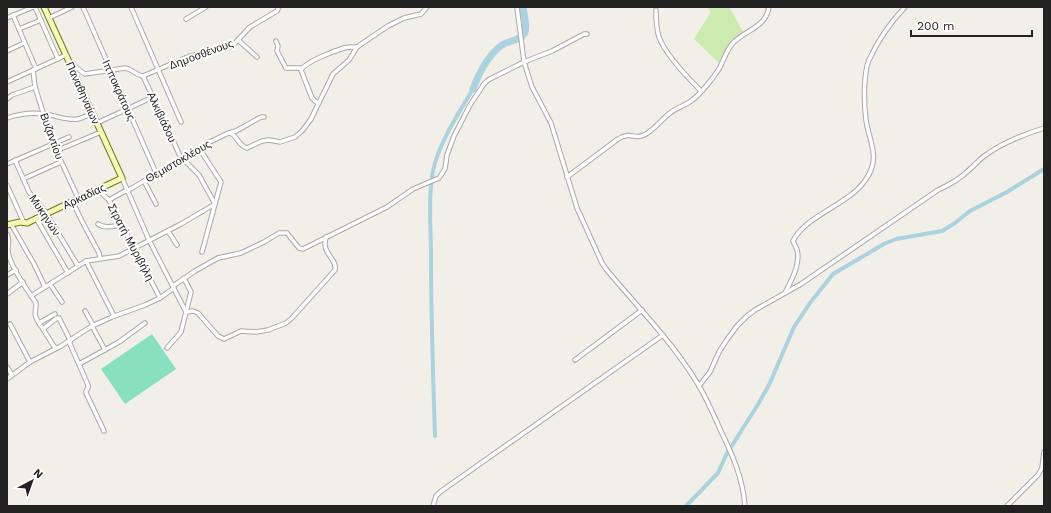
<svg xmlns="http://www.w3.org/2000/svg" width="1051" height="513" viewBox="0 0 1051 513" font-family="'Work Sans',sans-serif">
<rect width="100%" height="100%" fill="#f2efe9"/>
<polygon fill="#cdebb0" points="707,7 729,7 744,33 731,42 720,64 694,39 711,12"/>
<polygon fill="#88e0be" points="152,334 176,369 125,404 101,369"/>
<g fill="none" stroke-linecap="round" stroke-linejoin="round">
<g stroke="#aad3df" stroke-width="4">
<path d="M435,436C433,376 431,316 431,256C431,228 428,198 433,171C438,145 459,112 473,89"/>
<polyline points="686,506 718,473 726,455 757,406 769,385 794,327 810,303 833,274 884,244 896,239 942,231 955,223 970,211 1007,192 1044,169"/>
</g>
<path stroke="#aad3df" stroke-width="7" d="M473,89C479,73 488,55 502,45C508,41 519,41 524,34C528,28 524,15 523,7"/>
<g stroke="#a9a9a9" stroke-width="5.5">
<g id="street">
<polyline points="35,7 58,59"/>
<polyline points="83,7 156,173"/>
<polyline points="131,7 181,122"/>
<path d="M517,7L524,62L532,87L551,123L577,208L602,263L606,269C639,309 678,347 703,393C709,405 715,417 720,429C732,454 743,478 745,506"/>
<path d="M656,10C656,19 656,28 659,37C665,54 688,78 701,91"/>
<polyline points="13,15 36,69"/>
<polyline points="7,18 33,7"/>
<polyline points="49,18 72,7"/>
<polyline points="186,19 206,7"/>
<polyline points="19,29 41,20"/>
<polyline points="238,40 257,57"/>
<polyline points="276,41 278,46 277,51 286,68 301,68"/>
<polyline points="7,51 24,43"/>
<path d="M70,63C76,65 79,71 85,74L125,68C132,69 136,75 143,76L190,56L212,52L235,43L250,27L277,11L279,7"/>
<polyline points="33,70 35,87 53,144 79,200"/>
<polyline points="143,76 181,158"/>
<polyline points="7,82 66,55"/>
<polyline points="7,99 12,95 35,87"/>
<path d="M318,103L315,101L312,98L301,70C305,62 334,51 344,48C348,47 353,47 357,47"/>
<path d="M7,118C19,114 31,112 44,114C55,115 67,121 78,119C83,118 88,115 92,113"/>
<polyline points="97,123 153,97"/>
<path d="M230,133C238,136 238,146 247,148L262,141L269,140L280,142L295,137L302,131L311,119L333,74L349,60L357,47L388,26L404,18L421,14L427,7"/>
<polyline points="199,148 221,182 202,252"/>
<polyline points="56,151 101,132"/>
<polyline points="15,160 29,192 46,213 78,266"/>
<polyline points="7,164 69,137"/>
<path d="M567,177L618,139C631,131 635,140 644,135C653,131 661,120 670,113C676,108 684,106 691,101C700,95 713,78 719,69C724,60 726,50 734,42C746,30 766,27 769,7"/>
<path d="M122,178L149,240L186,312L193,311L198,313L218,336L224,339L241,331L256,332L268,330L286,323L292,318L335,270C337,257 321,255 326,237"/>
<polyline points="23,179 61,162"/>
<polyline points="144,181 156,204"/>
<polyline points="7,185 24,223"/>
<polyline points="98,190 109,200 160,298"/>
<polyline points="127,191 210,142 226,134 236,131 261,117 264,117"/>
<polyline points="109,200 127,190"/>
<polyline points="73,203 84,225 99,253 100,258"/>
<polyline points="36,218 68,273"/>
<polyline points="11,224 34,264 45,287"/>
<path d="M98,224C105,229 114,226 122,225"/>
<polyline points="168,231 177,245"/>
<path d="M7,234C11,242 6,248 9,256C14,273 27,289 36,303C36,313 33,314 39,323L55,314"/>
<polyline points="86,261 114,316"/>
<polyline points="7,275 16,270"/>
<polyline points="50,284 62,302"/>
<polyline points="173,286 195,271 218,258 241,253 264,242 279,233 287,233 299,248 303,249 387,207 413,189 439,178 445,169 447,155 454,136 470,105 484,84 488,80 524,62 552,51 584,34 587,34"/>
<path d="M785,293C791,281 801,264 797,250C796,246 794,244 793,241C806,214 853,204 868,176C880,156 869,141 866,120C864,105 863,74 869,60C878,40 890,23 905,7"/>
<polyline points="7,294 23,282"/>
<polyline points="31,296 86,261 119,256 181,224 215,204 199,175 182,158"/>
<polyline points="85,311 93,325"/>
<polyline points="39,323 43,329 57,318 59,318 70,340 70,344 88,385 88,388 86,391 86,393 104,431"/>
<polyline points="10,324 30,362"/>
<polyline points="92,326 105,350"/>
<polyline points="43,329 55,348"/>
<polyline points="167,348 181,332 191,292 184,278"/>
<polyline points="575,360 642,310"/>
<polyline points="79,364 119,342 145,323"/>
<polyline points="7,367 12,375"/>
<polyline points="7,379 30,362 61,346 92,326 112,317 145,305 160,298 174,288"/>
<path d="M699,386L710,372L719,352L726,341L737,326L747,316L755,310L801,284L938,190C949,185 960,179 969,170C974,166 978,161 983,157C1001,143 1022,135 1044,128"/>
<polyline points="433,506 436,496 440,492 663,335"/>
<polyline points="1007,506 1038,475 1042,468 1044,452"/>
</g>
</g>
<g stroke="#707d05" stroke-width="7">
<polyline id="secondary" points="7,225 20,222 27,223 122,178 44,7"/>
</g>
<use href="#street" stroke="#fff" stroke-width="3.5"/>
<use href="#secondary" stroke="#f7fabf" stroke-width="5"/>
</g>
<g text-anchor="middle" stroke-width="4" stroke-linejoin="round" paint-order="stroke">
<g font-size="11" fill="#222" stroke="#fff">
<text transform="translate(201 54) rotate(-20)" y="4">Δημοσθένους</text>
<text transform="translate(119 90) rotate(66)" y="4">Ιπποκράτους</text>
<text transform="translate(83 93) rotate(66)" y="4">Παναθηναίων</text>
<text transform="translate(162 117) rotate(65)" y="4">Αλκιβιάδου</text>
<text transform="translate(52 136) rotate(70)" y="4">Βυζαντίου</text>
<text transform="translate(178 161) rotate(-30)" y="4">Θεμιστοκλέους</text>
<text transform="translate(84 196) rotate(-25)" y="4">Αρκαδίας</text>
<text transform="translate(45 215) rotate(56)" y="4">Μυκηνών</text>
<text transform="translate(131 242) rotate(62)" y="4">Στρατή Μυριβήλη</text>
</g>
</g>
<rect width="1051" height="513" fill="none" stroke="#222222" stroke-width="16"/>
<g transform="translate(32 481) rotate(41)" stroke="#ffffff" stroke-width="3" paint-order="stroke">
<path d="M0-3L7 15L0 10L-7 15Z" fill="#222222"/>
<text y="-6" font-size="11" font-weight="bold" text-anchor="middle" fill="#222222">N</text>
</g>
<path d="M911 30v6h121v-6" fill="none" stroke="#222222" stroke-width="2"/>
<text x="917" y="30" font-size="12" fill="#222222" stroke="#ffffff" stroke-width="3" paint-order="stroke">200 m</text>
</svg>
